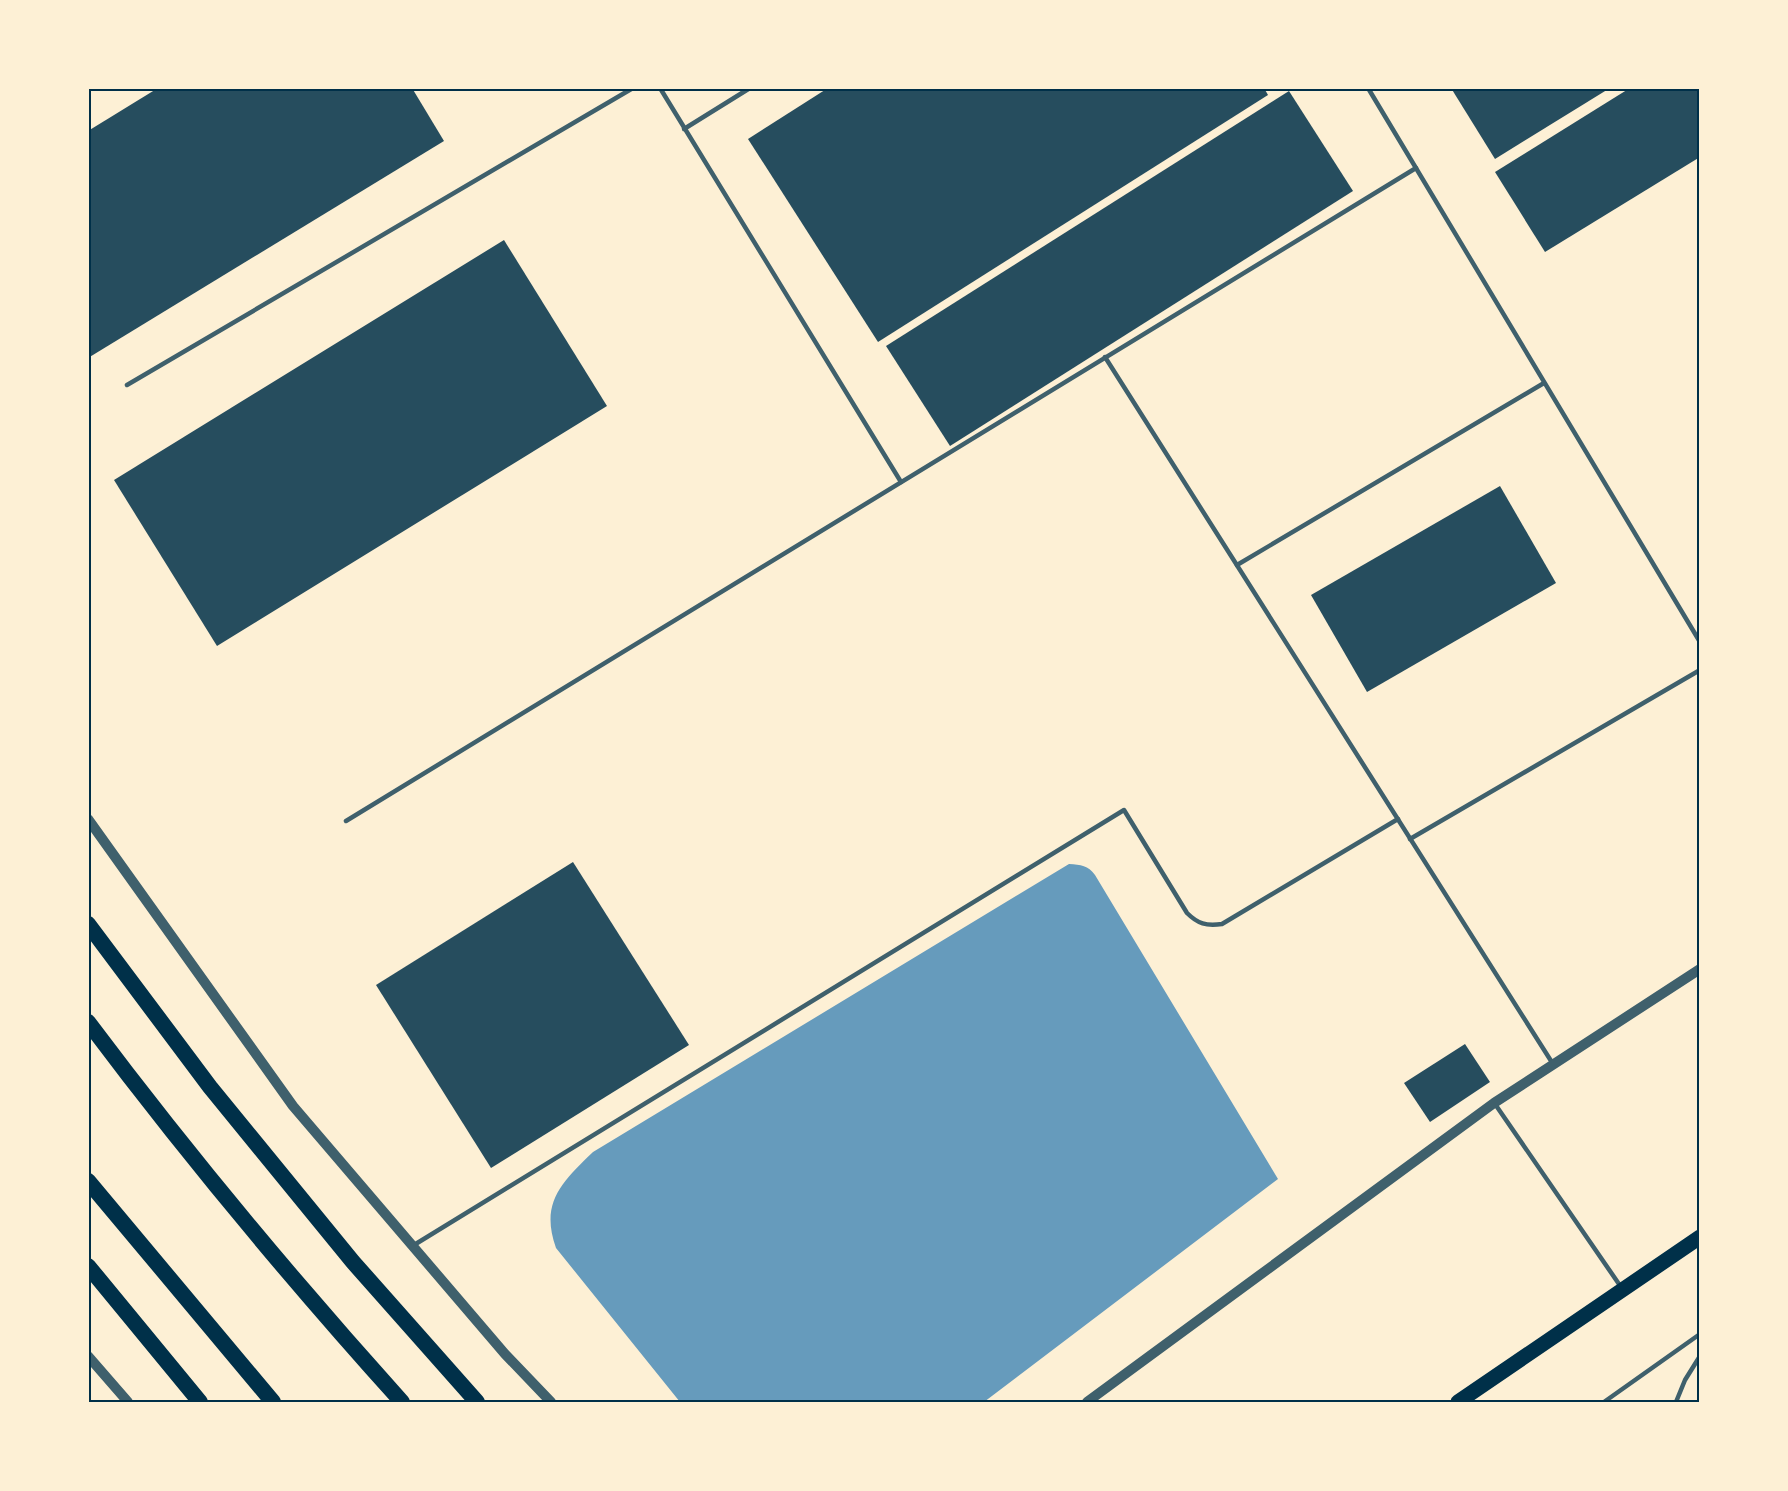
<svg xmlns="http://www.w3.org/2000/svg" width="1788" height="1491" viewBox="0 0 1788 1491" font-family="Commissioner,sans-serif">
<rect width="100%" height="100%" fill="#fdf0d5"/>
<path fill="#669bbc" d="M1069,864C1081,865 1088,865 1095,875L1278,1179L984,1402H680L556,1248C540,1203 561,1183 593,1152Z"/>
<g fill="#264d5e">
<polygon points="158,88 412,88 444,141 88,358 88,131"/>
<polygon points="828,88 1264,88 1268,95 878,342 748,139"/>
<polygon points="1451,88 1610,88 1495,159"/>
<polygon points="1630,88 1700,88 1700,157 1545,252 1495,172"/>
<polygon points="1289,91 1353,191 950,446 886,346"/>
<polygon points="504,240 607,406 217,646 114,480"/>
<polygon points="1500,486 1556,583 1367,692 1311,595"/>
<polygon points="573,862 689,1045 491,1168 376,985"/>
<polygon points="1465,1044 1490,1082 1430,1122 1404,1083"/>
</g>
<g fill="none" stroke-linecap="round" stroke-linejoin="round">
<g stroke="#3f606c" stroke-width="4.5">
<polyline points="660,88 901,482"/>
<polyline points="1368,88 1700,642"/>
<polyline points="684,129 750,88"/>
<polyline points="1105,357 1553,1064"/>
<polyline points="127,385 633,88"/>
<polyline points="1237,565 1544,383"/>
<polyline points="346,821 1416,168"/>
<polyline points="1410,839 1700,670"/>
<polyline points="1495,1104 1621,1287"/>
<path d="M414,1245L1124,810L1187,913C1198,924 1206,926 1222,924L1398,819"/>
<polyline points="1604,1402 1700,1334"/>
<polyline points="1676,1402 1685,1380 1700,1356"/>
</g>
<g stroke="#3f606c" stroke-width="10">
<polyline points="88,819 293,1106 505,1354 551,1402"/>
<polyline points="88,1356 128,1402"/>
<polyline points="1087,1402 1494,1103 1700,969"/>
</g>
<polyline stroke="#003049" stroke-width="15" points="1458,1402 1700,1237"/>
<g stroke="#003049" stroke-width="16">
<polyline points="88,924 210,1087 353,1262 477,1402"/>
<path d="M88,1022C187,1154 292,1280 402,1402"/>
<polyline points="88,1181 273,1402"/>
<polyline points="88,1266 200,1402"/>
</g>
</g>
<rect width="1788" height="1491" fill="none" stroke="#fdf0d5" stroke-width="180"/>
<rect x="90" y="90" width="1608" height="1311" fill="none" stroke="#003049" stroke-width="2"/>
</svg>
